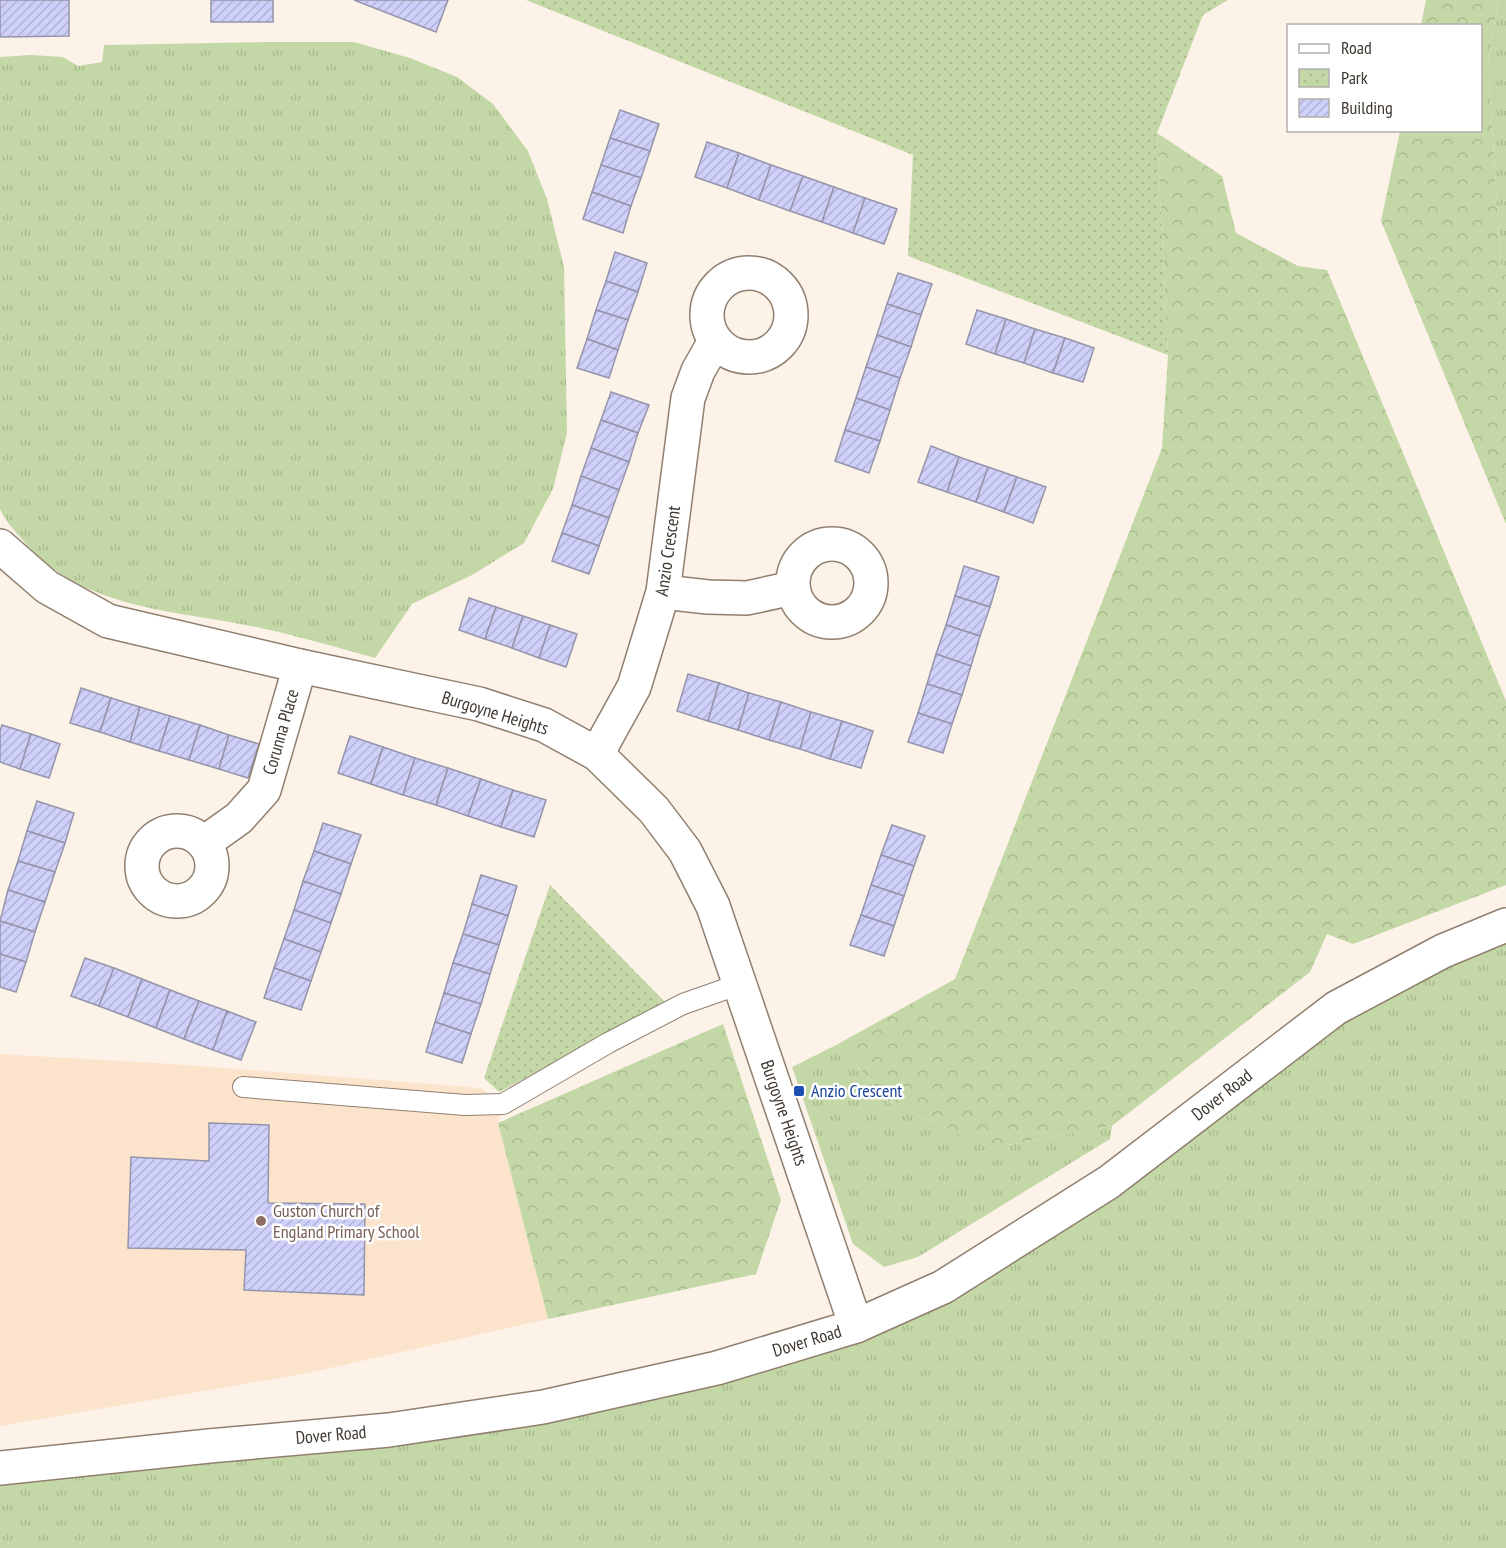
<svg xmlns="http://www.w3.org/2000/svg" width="1506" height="1548" viewBox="0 0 1506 1548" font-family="'PT Sans Narrow',sans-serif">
<defs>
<pattern id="grass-tufts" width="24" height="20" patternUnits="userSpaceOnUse" patternTransform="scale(1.5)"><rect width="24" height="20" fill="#c3d8a6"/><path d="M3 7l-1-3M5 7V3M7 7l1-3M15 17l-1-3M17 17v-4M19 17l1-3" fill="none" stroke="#a9ba8f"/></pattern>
<pattern id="forest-crowns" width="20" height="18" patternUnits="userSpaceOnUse" patternTransform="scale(1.5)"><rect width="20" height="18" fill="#c3d8a6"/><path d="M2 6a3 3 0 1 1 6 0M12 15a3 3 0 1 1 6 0" fill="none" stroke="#a9ba8f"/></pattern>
<pattern id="park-dots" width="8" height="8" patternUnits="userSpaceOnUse" patternTransform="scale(1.5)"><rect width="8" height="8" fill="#c3d8a6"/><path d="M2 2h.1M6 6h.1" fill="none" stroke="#a9ba8f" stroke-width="1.8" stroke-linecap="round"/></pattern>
<pattern id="building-hatch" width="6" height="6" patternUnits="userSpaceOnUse" patternTransform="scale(1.5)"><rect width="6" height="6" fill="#ced0fa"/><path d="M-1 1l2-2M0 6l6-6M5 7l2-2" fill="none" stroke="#b2b3d7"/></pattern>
</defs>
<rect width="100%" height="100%" fill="#fdf2e8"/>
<polygon fill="#fce3cc" points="0,1054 172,1064 481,1088 503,1104 498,1124 548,1319 308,1373 0,1426"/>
<g fill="url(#grass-tufts)">
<polygon points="1498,0 1506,0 1506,279 1501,264 1488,65"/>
<path d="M266,42H354L410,58L457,77L493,104L528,151L547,199L564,267L567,433L553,489L524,543L472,575L412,604L375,658C334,647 292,634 251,626C171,610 86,609 27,545C17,533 6,523 0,509V57L32,55L63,57L78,66L102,62L104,45Z"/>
<polygon points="1506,925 1506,1548 0,1548 0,1468 543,1407 943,1287 1336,1008"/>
<polygon points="838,1044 890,1103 991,1148 1112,1126 1110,1139 918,1257 884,1267 853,1244 792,1067"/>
</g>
<g fill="url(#forest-crowns)">
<polygon points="1426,0 1498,0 1488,65 1501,264 1506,276 1506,524 1381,221 1400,131 1480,130 1480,26 1421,25"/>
<polygon points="1157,133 1222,176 1236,233 1298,266 1327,270 1506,701 1506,885 1353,944 1327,934 1310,972 1112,1126 991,1148 890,1103 838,1044 955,979 1162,448 1168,355"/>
<polygon points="723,1024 781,1200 756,1274 548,1319 498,1123"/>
</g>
<g fill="url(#park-dots)">
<polygon points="526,0 1228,0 1203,15 1157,133 1168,355 908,256 913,155"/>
<polygon points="550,885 666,1003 499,1092 484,1078"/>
</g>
<g fill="url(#building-hatch)" stroke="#9495aa" stroke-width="1.5">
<polygon points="0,0 69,0 69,36 0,37"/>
<rect x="211" y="0" width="62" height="22"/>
<polygon points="354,0 448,0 436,32"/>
<polygon points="620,110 659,124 650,151 610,138"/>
<polygon points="610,138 650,151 641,178 601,165"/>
<polygon points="707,142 739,153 727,188 695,177"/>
<polygon points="739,153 771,165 759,200 727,188"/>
<polygon points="601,165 641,178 631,206 592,192"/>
<polygon points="771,165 803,176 790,211 759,200"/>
<polygon points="803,176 834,187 822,222 790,211"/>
<polygon points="834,187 865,198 853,233 822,222"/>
<polygon points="592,192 631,206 623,233 583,219"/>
<polygon points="865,198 897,209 884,244 853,233"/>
<polygon points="615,252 647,263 638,292 606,281"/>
<polygon points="898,273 932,284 921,315 887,304"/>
<polygon points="606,281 638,292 628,320 596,310"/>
<polygon points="887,304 921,315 911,347 877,335"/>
<polygon points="596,310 628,320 618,350 587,339"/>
<polygon points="977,310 1006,319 995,354 966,344"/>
<polygon points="1006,319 1035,329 1024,363 995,354"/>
<polygon points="1035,329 1065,338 1053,373 1024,363"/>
<polygon points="877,335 911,347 900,378 866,367"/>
<polygon points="1065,338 1094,348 1083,382 1053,373"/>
<polygon points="587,339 618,350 609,378 577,368"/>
<polygon points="866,367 900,378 890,410 856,398"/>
<polygon points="611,392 649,405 638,433 601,420"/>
<polygon points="856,398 890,410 880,441 845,430"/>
<polygon points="601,420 638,433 629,462 591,448"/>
<polygon points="845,430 880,441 869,473 835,461"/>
<polygon points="931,446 959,457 947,492 918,482"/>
<polygon points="591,448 629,462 619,490 581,476"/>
<polygon points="959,457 988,467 976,502 947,492"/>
<polygon points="988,467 1017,477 1004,512 976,502"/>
<polygon points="581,476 619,490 609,518 572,505"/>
<polygon points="1017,477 1046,487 1033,523 1004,512"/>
<polygon points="572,505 609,518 599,546 562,533"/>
<polygon points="562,533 599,546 589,574 552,561"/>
<polygon points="964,566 999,577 990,607 955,596"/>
<polygon points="955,596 990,607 980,636 946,625"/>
<polygon points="469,598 496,607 485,639 459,630"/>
<polygon points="496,607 523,616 512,648 485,639"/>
<polygon points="523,616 550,625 539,658 512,648"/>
<polygon points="550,625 577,634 566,667 539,658"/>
<polygon points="946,625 980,636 971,666 936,654"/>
<polygon points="936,654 971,666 962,695 927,684"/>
<polygon points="688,674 719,683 708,721 677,711"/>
<polygon points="719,683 749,693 738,730 708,721"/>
<polygon points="927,684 962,695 952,724 918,713"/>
<polygon points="81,688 111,698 100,732 70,723"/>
<polygon points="749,693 781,702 769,740 738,730"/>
<polygon points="111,698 140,707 130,742 100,732"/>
<polygon points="781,702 811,712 800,749 769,740"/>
<polygon points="140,707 170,716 159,751 130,742"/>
<polygon points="811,712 842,721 830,759 800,749"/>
<polygon points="918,713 952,724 943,753 908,742"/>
<polygon points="170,716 200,725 189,760 159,751"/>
<polygon points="842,721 873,731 861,768 830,759"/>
<polygon points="2,725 31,734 20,769 0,762 0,731"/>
<polygon points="200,725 229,735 219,769 189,760"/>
<polygon points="31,734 60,744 49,778 20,769"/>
<polygon points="229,735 259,744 248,778 219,769"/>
<polygon points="350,736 383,747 371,784 338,773"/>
<polygon points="383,747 415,758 403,795 371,784"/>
<polygon points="415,758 448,768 436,805 403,795"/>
<polygon points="448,768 481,779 468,816 436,805"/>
<polygon points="481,779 513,790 501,827 468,816"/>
<polygon points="513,790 546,800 534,837 501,827"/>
<polygon points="37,801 74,813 65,843 27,831"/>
<polygon points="323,823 361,835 351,864 314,851"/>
<polygon points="892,825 925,836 914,866 881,855"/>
<polygon points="27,831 65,843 55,872 18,861"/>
<polygon points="314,851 351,864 341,894 303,881"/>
<polygon points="881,855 914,866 904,896 871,885"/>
<polygon points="18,861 55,872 45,902 8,890"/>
<polygon points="481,875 517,886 508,916 472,904"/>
<polygon points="303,881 341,894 331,923 294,910"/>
<polygon points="871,885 904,896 894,926 861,915"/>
<polygon points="8,890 45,902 35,932 0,921"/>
<polygon points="472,904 508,916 499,945 463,934"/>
<polygon points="294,910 331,923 321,952 284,939"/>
<polygon points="861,915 894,926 884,956 850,945"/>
<polygon points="0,921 35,932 26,962 0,954"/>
<polygon points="463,934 499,945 490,974 453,963"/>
<polygon points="284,939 321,952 311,981 274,968"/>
<polygon points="0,954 26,962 16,992 0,987"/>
<polygon points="85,958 114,968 99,1006 71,996"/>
<polygon points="453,963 490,974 481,1004 444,993"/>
<polygon points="114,968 142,979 128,1017 99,1006"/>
<polygon points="274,968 311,981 301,1010 264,998"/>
<polygon points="142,979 170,990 156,1028 128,1017"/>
<polygon points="170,990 199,1001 184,1039 156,1028"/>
<polygon points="444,993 481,1004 471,1034 435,1022"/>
<polygon points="199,1001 227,1011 213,1050 184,1039"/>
<polygon points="227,1011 256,1022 241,1060 213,1050"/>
<polygon points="435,1022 471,1034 462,1063 426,1052"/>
<polygon points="209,1123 269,1125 268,1203 365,1204 364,1295 244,1290 246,1250 128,1248 131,1157 209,1161"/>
</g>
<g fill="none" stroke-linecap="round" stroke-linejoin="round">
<g stroke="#907f6f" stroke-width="22">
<polyline id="lane" points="243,1087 465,1105 503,1104 608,1043 683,1004 740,984"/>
</g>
<g stroke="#907f6f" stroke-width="36">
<g id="street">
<circle cx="749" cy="315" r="42"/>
<circle cx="832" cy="583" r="39"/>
<polyline points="0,546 47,587 108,621 300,666 479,704 544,725 597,754 654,810 685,851 713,906 856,1326"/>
<polyline points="663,592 708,597 747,598 793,588"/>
<polyline points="597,754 634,687 663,592 688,398 698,371 715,341"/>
<circle cx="177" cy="866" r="35"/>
<polyline points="204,843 239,818 264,790 300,666"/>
<polyline points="0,1468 209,1446 389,1430 543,1407 717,1368 856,1326 943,1287 1109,1182 1336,1008 1443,951 1506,925"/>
</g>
</g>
<use href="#lane" stroke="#fff" stroke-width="20"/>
<use href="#street" stroke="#fff" stroke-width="33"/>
</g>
<rect fill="#1a4fb4" stroke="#fff" stroke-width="2" x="793" y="1085" width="12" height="12" rx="3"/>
<circle fill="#8d6e63" stroke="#fff" stroke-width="2" cx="261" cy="1221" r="6"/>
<g text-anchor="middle" stroke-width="5" stroke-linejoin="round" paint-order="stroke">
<g font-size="18" fill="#3f3831" stroke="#fff">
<text transform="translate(668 551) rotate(-82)" y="6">Anzio Crescent</text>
<text transform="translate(495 713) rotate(17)" y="6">Burgoyne Heights</text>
<text transform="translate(281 732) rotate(-74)" y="6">Corunna Place</text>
<text transform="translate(1222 1095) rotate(-38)" y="6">Dover Road</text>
<text transform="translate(784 1113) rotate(71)" y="6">Burgoyne Heights</text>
<text transform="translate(807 1341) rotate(-17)" y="6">Dover Road</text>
<text transform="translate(331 1435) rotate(-5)" y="6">Dover Road</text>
</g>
<g font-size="18" fill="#164399" stroke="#fff" text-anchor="start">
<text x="811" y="1097">Anzio Crescent</text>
</g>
<g font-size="18" fill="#785e54" stroke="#fff" text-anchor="start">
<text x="273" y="1217">Guston Church of<tspan x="273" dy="21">England Primary School</tspan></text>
</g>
</g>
<rect x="1287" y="24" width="195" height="108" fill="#ffffff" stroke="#b2afad" stroke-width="1.5"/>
<rect x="1299" y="44" width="30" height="9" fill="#ffffff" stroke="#b2afad" stroke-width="1.5"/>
<text x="1341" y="54" font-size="18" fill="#3f3831">Road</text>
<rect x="1299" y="69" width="30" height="18" fill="url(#park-dots)" stroke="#b2afad" stroke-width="1.5"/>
<text x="1341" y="84" font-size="18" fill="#3f3831">Park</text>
<rect x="1299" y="99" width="30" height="18" fill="url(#building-hatch)" stroke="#b2afad" stroke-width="1.5"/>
<text x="1341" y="114" font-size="18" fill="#3f3831">Building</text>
</svg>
